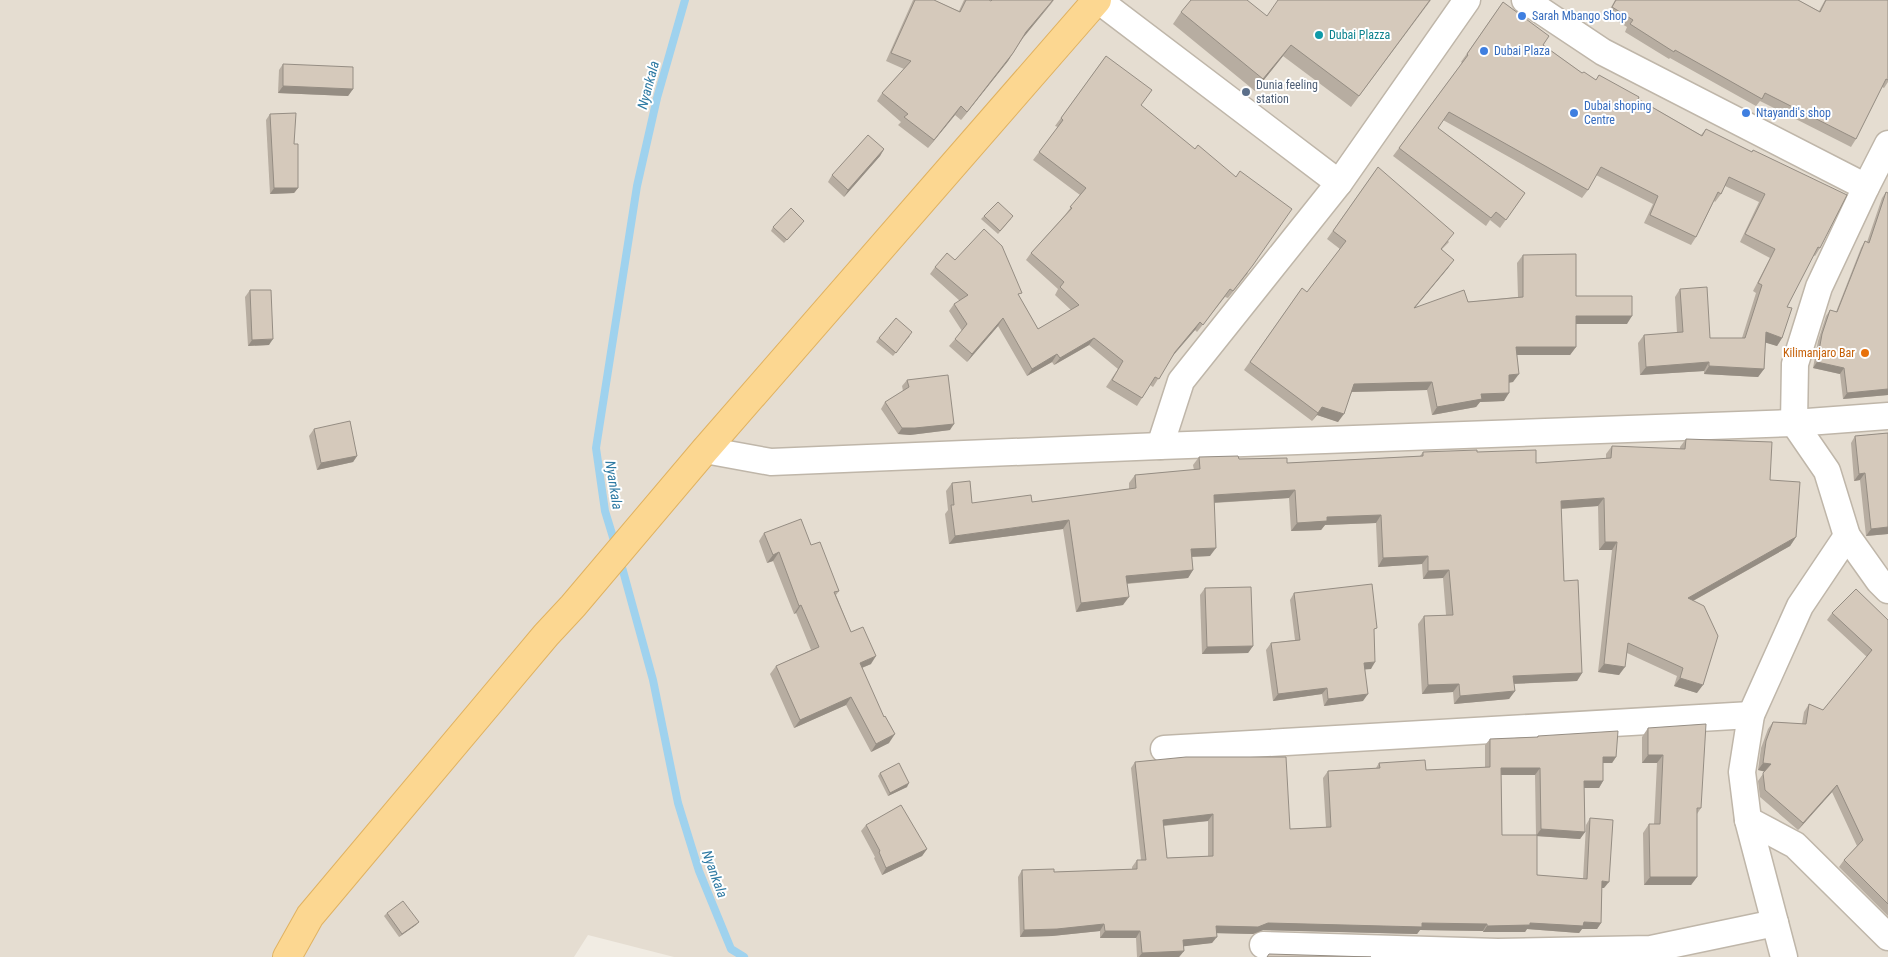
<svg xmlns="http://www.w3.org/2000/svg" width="1888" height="957" viewBox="0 0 1888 957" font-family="'Roboto Condensed',sans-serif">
<rect width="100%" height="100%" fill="#f1ece3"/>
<polygon fill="#e5ddd1" points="0,0 1888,0 1888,957 674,957 588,935 574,957 0,957"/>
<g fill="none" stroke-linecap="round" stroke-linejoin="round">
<g stroke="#9fd2ee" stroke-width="8">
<polyline points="616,547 605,511 596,448 637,186 657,98 685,0"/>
<polyline points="620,560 653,680 678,803 699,871 731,949 744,957"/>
</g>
<g stroke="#bfb6a9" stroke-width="29">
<g id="minor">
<polyline points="1098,0 1339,183"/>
<polyline points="1525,0 1603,52 1866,187"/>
<polyline points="1888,144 1866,187 1819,287 1795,364 1794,423 1827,471 1847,536 1879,581 1888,590"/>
<polyline points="1160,446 1181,381 1339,183 1467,0"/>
<polyline points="705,450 771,462 1160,446 1794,423 1888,416"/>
<polyline points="1164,749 1751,715"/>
<polyline points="1748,820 1795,845 1888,937"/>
<polyline points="1263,945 1498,952 1651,949 1775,923"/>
<polyline points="1784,957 1748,820 1742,772 1751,715 1800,606 1847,536"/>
</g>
</g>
<g stroke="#e0b261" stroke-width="30">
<polyline id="major" points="287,957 310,916 546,635 573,606 705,450 1097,0"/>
</g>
<use href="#minor" stroke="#fff" stroke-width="26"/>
<use href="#major" stroke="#fcd791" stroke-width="28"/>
</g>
<g fill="#b7ada1" fill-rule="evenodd">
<polygon points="913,0 934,0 959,11 964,0 989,0 991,1 1054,0 1023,38 1008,61 961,120 955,115 928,148 898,125 901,122 877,101 882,93 904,69 886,61"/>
<polygon points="1431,0 1351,107 1283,56 1255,91 1173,24 1181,12 1267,16"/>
<polygon points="1615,0 1798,0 1819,11 1825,0 1888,0 1888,82 1884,88 1882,87 1856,139 1851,147 1760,101 1756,106 1670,58 1669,59 1625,32 1627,27 1607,15"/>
<polygon points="1503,2 1543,45 1582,73 1596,80 1599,75 1638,99 1701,135 1706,129 1820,248 1815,256 1813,255 1787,307 1782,338 1777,346 1765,342 1764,369 1758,377 1704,374 1704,371 1640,375 1638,343 1644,335 1677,333 1675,297 1680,289 1710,338 1742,338 1756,293 1753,291 1770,258 1740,242 1759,202 1725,186 1721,194 1715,202 1714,201 1696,237 1691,245 1644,223 1653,204 1596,175 1588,190 1582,198 1443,120 1438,128 1525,193 1500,228 1490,220 1486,226 1393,156 1462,63 1461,62"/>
<polygon points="1106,56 1141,105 1248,273 1228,298 1225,297 1197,332 1195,330 1172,357 1153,387 1150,385 1137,406 1106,387 1118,369 1089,345 1054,365 1052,362 1027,376 998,326 967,362 949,346 962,331 949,311 954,304 960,301 930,274 935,267 955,260 1019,296 1038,329 1071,310 1055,295 1058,289 1026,260 1031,253 1065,215 1080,195 1033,160 1058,127 1055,126"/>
<polygon points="283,64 353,89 348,96 278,93 279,70"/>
<polygon points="270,114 294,144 298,188 294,193 270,194 266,120"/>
<polygon points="884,149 880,156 844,197 828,182 832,175"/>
<polygon points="1378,167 1449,242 1442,249 1448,268 1415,307 1518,297 1517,263 1523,255 1576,296 1627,324 1576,324 1576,347 1570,355 1517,355 1513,382 1509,383 1504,401 1480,402 1476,407 1432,415 1427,390 1352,392 1338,422 1317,415 1312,421 1244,370 1302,288 1307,292 1340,249 1327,239"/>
<polygon points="1886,192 1888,193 1888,395 1843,399 1840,374 1813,368 1818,341 1826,316 1830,310 1836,312 1861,248 1865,241 1867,242 1882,198"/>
<polygon points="984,216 1011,219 998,234 981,219"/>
<polygon points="802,224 784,243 771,231 773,227"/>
<polygon points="250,290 269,345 248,346 245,297"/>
<polygon points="910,336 893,356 876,342 879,338"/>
<polygon points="907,380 950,430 910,435 898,434 881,409 885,402 903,391 902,386"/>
<polygon points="314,429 357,456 353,462 317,470 309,436"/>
<polygon points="1888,433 1888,534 1866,536 1860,480 1854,481 1851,443 1855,436"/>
<polygon points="1686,439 1770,480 1796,537 1790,546 1693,601 1697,693 1674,686 1677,676 1627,653 1619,675 1598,672 1612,550 1599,550 1598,506 1561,509 1564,581 1582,673 1577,681 1514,684 1515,691 1509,699 1454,704 1453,692 1422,694 1418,624 1424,616 1446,615 1443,578 1423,579 1422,564 1378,567 1376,523 1325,525 1321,530 1291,531 1289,498 1214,503 1210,556 1192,557 1193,570 1188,578 1127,584 1123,605 1076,612 1063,529 949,544 945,514 948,510 946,491 952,483 972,503 1032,502 1129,489 1129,483 1135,475 1194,470 1193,465 1199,457 1287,463 1420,456 1423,452 1477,452 1536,463 1606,459 1606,454 1612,446 1680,449 1680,447"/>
<polygon points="764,533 811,545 839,591 836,595 851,632 871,664 862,668 889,743 871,752 846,705 794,728 770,674 776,666 811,650 796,613 794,614 773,561 767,563 759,541"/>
<polygon points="1205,588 1253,646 1248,653 1202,654 1200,595"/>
<polygon points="1294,593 1374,633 1371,669 1365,669 1363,701 1324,706 1322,694 1273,701 1266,650 1271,643 1295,640 1290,600"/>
<polygon points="1832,613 1888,620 1888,916 1839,867 1844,860 1857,846 1832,792 1798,830 1760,797 1758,781 1765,771 1758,770 1761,748 1768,729 1773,722 1802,724 1804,712 1809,704 1823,710 1867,657 1827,620"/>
<polygon points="1648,728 1701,808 1697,814 1697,877 1691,885 1644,885 1643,833 1649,824 1654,824 1657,763 1642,763 1642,737"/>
<path d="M1538,736L1616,757L1612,763H1603V781L1599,788H1584L1585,832L1580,839L1537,836V875L1583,879L1586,825L1590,818L1604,888H1602L1601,923L1597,929H1582L1579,933L1527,929L1525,932H1483V931L1420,930L1417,934L1263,930L1253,934L1216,933L1212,943L1183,946L1184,951L1179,957H1137L1136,938H1100V931L1052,936L1020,937L1018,877L1022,870L1054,872L1132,869V867L1137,860H1141L1131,768L1135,762L1290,829L1326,827L1323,778L1328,771L1376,768L1379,763L1426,770L1485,767V745L1490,739L1537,737ZM1501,775H1535L1536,835H1502ZM1208,821V856L1167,858L1164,826Z"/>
<polygon points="880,773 907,787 888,796 878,776"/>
<polygon points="866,825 927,849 922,856 882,875 874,858 875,857 861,831"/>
<polygon points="387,913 416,925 399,937 384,916"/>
</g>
<g fill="#958d83">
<polygon points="1054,0 1050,5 1021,40 1026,32"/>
<polygon points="1291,45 1283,56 1255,91 1263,79"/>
<polygon points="1013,53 1008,61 961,120 967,112"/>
<polygon points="283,86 353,89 348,96 278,93"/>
<polygon points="961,106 955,115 928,148 934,140"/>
<polygon points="884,149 880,156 844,197 848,190"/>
<polygon points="274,188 298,188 294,193 270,194"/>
<polygon points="1454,260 1448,268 1408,316 1414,308"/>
<polygon points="1576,316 1632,316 1627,324 1570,324"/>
<polygon points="1003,318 998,326 967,362 972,354"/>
<polygon points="1200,322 1195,330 1169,360 1175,352"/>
<polygon points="1766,332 1782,338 1777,346 1760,341"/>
<polygon points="1094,338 1089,345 1054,365 1060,358"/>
<polygon points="273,339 269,345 248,346 252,340"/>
<polygon points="1516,347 1576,347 1570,355 1511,355"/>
<polygon points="1057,354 1052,362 1027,376 1032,369"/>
<polygon points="1709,362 1704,371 1640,375 1646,367"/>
<polygon points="1817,362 1844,368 1840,374 1813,368"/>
<polygon points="1709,366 1764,369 1758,377 1704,374"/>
<polygon points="1519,374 1513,382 1503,383 1509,375"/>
<polygon points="1432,382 1427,390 1349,392 1354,384"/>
<polygon points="1888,389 1888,395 1843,399 1847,393"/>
<polygon points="1509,393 1504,401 1480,402 1476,407 1432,415 1437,407 1481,394"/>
<polygon points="1322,407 1344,414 1338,422 1317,415 1312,421"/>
<polygon points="954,424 950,430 910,435 898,434 902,428"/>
<polygon points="357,456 353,462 317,470 321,463"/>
<polygon points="1865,473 1860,480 1854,481 1859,474"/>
<polygon points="1295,490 1289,498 1208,503 1214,495"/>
<polygon points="1604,498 1598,506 1555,509 1561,501"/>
<polygon points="1381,515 1376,523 1325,525 1321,530 1291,531 1297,523 1327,517"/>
<polygon points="1069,520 1063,529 949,544 955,536"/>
<polygon points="1888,527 1888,534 1866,536 1871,529"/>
<polygon points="1796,537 1790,546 1682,607 1688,598"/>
<polygon points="1605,542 1617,542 1612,550 1599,550"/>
<polygon points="1216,548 1210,556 1186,557 1191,549"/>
<polygon points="779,552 773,561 767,563 773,555"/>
<polygon points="1428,556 1422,564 1378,567 1383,558"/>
<polygon points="1193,570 1188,578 1120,584 1126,576"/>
<polygon points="1449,570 1443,578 1423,579 1428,571"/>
<polygon points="1129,597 1123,605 1076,612 1081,603"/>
<polygon points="801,605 796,613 794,614 799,606"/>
<polygon points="1253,646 1248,653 1202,654 1207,647"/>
<polygon points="876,656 871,664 854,671 860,663"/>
<polygon points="1375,662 1371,669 1359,670 1364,663"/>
<polygon points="1604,664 1625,667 1619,675 1598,672"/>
<polygon points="1582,673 1577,681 1508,684 1513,676"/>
<polygon points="1680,678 1703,685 1697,693 1674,686"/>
<polygon points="1459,684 1453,692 1422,694 1428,685"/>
<polygon points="1327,688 1322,694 1273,701 1278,694"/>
<polygon points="1515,691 1509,699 1454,704 1460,696"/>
<polygon points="1368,694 1363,701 1324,706 1328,699"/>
<polygon points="851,697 846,705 794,728 800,720"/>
<polygon points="895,734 889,743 871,752 876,744"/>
<polygon points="1648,755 1663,755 1657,763 1642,763"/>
<polygon points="1603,757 1616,757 1612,763 1598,763"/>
<polygon points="1763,763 1771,764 1766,772 1758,770"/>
<polygon points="1501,768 1540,768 1535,775 1496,775"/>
<polygon points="1584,781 1603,781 1599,788 1580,788"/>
<polygon points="909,783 907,787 888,796 890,793"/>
<polygon points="1837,785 1832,792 1798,830 1803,823"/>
<polygon points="1213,814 1208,821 1158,826 1163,820"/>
<polygon points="1541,829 1585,832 1580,839 1536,836"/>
<polygon points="927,849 922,856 882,875 886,868"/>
<polygon points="1650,877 1697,877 1691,885 1644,885"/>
<polygon points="1602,881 1609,882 1604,888 1598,888"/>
<polygon points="419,922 416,925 399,937 402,934"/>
<polygon points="1584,922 1601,923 1597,929 1582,929 1579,933 1527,929 1525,932 1483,932 1487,926 1530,923"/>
<polygon points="1268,923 1422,923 1487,924 1483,931 1420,930 1417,934 1263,930 1253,934 1211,933 1216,926"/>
<polygon points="1104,924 1100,931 1052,936 1020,937 1024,930"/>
<polygon points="1105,931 1140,931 1136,938 1100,938"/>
<polygon points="1217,937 1212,943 1178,947 1183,940"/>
<polygon points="1184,951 1179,957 1139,957 1142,953"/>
</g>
<g fill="#d5c9bb" stroke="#958d83" fill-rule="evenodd">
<polygon points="915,0 934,0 960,12 966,0 989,0 991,1 992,0 1053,0 1026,32 1013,53 967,112 961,106 934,140 904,117 908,114 882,93 911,61 891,53"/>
<polygon points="1191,0 1247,0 1267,16 1278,0 1430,0 1359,96 1291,45 1263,79 1181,12"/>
<polygon points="1616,0 1798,0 1820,12 1826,0 1888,0 1888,80 1886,79 1856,139 1765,93 1762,99 1675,50 1674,52 1630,24 1633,20 1612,7"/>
<polygon points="1503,2 1549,36 1543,45 1582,73 1584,72 1596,80 1599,75 1639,97 1638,99 1702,136 1706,129 1752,152 1753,150 1847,195 1820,248 1818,247 1787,307 1792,308 1782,338 1766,332 1764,369 1709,366 1709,362 1646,367 1644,335 1683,332 1680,289 1707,287 1710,338 1745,338 1762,285 1758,283 1775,249 1745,234 1765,194 1729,177 1721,194 1718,192 1696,237 1650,215 1658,196 1601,167 1588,190 1449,112 1438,128 1525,193 1506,220 1496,212 1491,218 1399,148 1468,55 1467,54"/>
<polygon points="1106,56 1152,90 1141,105 1195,149 1198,145 1236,177 1240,171 1292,209 1253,265 1233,291 1230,289 1203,325 1200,322 1175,352 1159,379 1155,377 1142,398 1112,380 1123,361 1094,338 1060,358 1057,354 1032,369 1003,318 972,354 955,339 967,324 954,304 968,295 935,267 947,253 955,260 984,229 1002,246 1022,293 1018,294 1038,329 1079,305 1060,287 1064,282 1031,253 1072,208 1070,207 1086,188 1039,152 1063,120 1061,118"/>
<polygon points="283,64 353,67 353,89 283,86"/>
<polygon points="296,113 294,144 298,144 298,188 274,188 270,114"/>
<polygon points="868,135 884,149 848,190 832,175"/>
<polygon points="1378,167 1454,233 1441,249 1454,260 1414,308 1464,290 1468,302 1523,297 1523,255 1576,254 1576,296 1632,296 1632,316 1576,316 1576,347 1516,347 1519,374 1509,375 1509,393 1481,394 1482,399 1437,407 1432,382 1354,384 1344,414 1322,407 1318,413 1250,362 1302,288 1307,292 1346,241 1333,231"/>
<polygon points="1886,192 1888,193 1888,389 1847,393 1844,368 1817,362 1822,334 1830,310 1837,312 1865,241 1869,243"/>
<polygon points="998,202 1013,216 1000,231 984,216"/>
<polygon points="791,208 804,221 787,240 773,227"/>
<polygon points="250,290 271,290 273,339 252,340"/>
<polygon points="896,318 912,332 896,353 879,338"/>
<polygon points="948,375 954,424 915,428 902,428 885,402 909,387 907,380"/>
<polygon points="350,421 357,456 321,463 314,429"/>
<polygon points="1888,433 1888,527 1871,529 1865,473 1859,474 1855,436"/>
<polygon points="1686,439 1772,442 1770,480 1800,482 1796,537 1688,598 1704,606 1718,636 1703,685 1680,678 1683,668 1628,643 1625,667 1604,664 1617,542 1605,542 1604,498 1561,501 1564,581 1578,580 1582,673 1513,676 1515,691 1460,696 1459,684 1428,685 1424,616 1453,615 1449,570 1428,571 1428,556 1383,558 1381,515 1327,517 1327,521 1297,523 1295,490 1214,495 1216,548 1191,549 1193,570 1126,576 1129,597 1081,603 1069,520 955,536 951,505 954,505 952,483 970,481 972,503 1031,495 1032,502 1136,488 1135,475 1200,469 1199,457 1238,456 1239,459 1287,458 1287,463 1423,456 1423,452 1477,450 1477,452 1536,450 1536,463 1611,458 1612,446 1685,449"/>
<polygon points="801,519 811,545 820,542 839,591 834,592 851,632 863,627 876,656 860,663 884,717 885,716 895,734 876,744 851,697 800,720 776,666 819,647 801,605 799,606 779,552 773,555 764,533"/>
<polygon points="1372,584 1377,628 1374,629 1375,662 1364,663 1368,694 1328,699 1327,688 1278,694 1271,643 1300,640 1294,593"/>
<polygon points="1251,587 1253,646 1207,647 1205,588"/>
<polygon points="1856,589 1888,620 1888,904 1844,860 1863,840 1837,785 1803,823 1765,790 1763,773 1771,764 1763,763 1766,741 1773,722 1806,724 1809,704 1823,710 1872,650 1832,613"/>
<polygon points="1706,724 1701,808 1697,808 1697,877 1650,877 1649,824 1660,824 1663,755 1648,755 1648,728"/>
<path d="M1618,731L1616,757H1603V781H1584L1585,832L1541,829L1540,768H1501L1502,835H1537V875L1587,879L1590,818L1613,820L1609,882L1602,881L1601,923L1584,922L1583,926L1530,923V925L1487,926V924L1422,923V927L1268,923L1258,927L1216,926L1217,937L1183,940L1184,951L1142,953L1140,931H1105L1104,924L1057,929L1024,930L1022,870L1054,869V872L1137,869V860H1146L1135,762L1186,757H1286L1290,829L1331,827L1328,771L1380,768L1379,763L1425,760L1426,770L1490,767V739L1538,737V736ZM1213,814V856L1167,858L1163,820Z"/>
<polygon points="899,763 909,783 890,793 880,773"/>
<polygon points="901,805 927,849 886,868 879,852 880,851 866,825"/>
<polygon points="403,901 419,922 402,934 387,913"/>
<polygon points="1269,954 1371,957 1267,957"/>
</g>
<g fill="#3f7fe0" stroke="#fff" stroke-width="2">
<circle cx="1522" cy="16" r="5"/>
<circle cx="1484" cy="51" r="5"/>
<circle cx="1574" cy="113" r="5"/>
<circle cx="1746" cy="113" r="5"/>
</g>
<circle fill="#0f9aa8" stroke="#fff" stroke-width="2" cx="1319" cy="35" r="5"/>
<circle fill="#5c6f8a" stroke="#fff" stroke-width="2" cx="1246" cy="92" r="5"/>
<circle fill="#e8710a" stroke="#fff" stroke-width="2" cx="1865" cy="353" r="5"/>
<g text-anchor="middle" stroke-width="4" stroke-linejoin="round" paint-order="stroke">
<g font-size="12" fill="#366cbe" stroke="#fff" text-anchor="start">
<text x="1532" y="20">Sarah Mbango Shop</text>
<text x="1494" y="55">Dubai Plaza</text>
<text x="1584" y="110">Dubai shoping<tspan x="1584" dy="14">Centre</tspan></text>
<text x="1756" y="117">Ntayandi's shop</text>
</g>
<g font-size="12" fill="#0d838f" stroke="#fff" text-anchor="start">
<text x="1329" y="39">Dubai Plazza</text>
</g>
<g font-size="12" fill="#4e5e75" stroke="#fff" text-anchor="start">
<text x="1256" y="89">Dunia feeling<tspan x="1256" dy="14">station</tspan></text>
</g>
<g font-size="12" fill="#c56008" stroke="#fff" text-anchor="end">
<text x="1855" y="357">Kilimanjaro Bar</text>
</g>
<g font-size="14" font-style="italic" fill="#2e7aa3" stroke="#fff">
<text transform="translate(648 85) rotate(-75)" y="5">Nyankala</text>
<text transform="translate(614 485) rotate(81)" y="5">Nyankala</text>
<text transform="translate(715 874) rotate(70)" y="5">Nyankala</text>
</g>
</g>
</svg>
